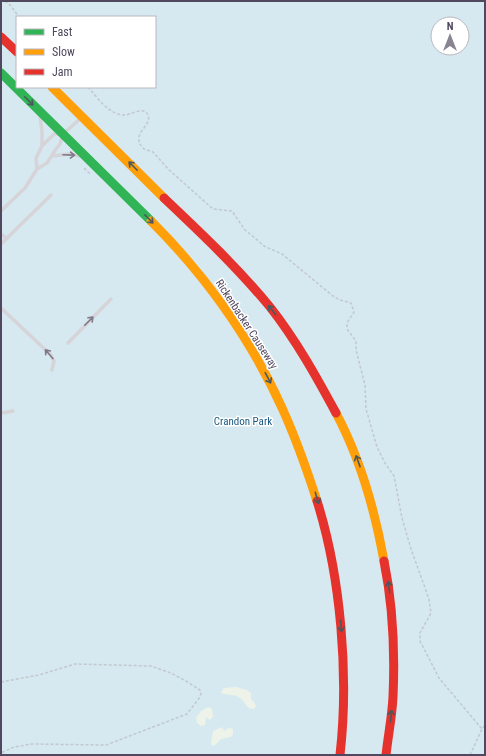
<svg xmlns="http://www.w3.org/2000/svg" width="486" height="756" viewBox="0 0 486 756" font-family="'Roboto Condensed',sans-serif">
<rect width="100%" height="100%" fill="#f2f2f1"/>
<path fill="#d6e9f0" fill-rule="evenodd" d="M1,1H485V755H1ZM17,17H155V87H17ZM438,24H462V48H438Z"/>
<g fill="#edf3e8">
<path d="M236,687L247,690L251,693V699L254,702L256,706L254,709C246,709 246,703 241,699C235,693 228,696 221,693V692L224,688Z"/>
<polygon points="208,707 212,709 213,717 210,720 206,717 205,725 201,726 197,723 196,718 201,711"/>
<path d="M222,727L224,731L229,728L233,729V735C229,739 224,737 220,740C216,743 217,745 212,746L211,743L213,731Z"/>
</g>
<g fill="none" stroke-linecap="round" stroke-linejoin="round">
<g stroke="#c2c8ce" stroke-width="1.5" stroke-dasharray="3 2" stroke-linecap="butt">
<polyline points="5,1 11,6 19,17"/>
<path d="M88,87C98,98 107,113 123,115C130,116 144,105 148,115C151,122 142,129 140,134C138,137 139,141 139,143L144,149L153,152L168,169L213,209L232,211L245,230L255,238L264,246L282,254L333,296L340,300L351,303L354,312L347,323V329L356,341V350L365,385L366,409L377,447L385,463L394,476L402,518L411,549L429,599L431,613L420,633V641L439,678L482,729"/>
<polyline points="84,168 91,175"/>
<polyline points="1,682 39,675 75,664 151,666 171,673 186,681 200,690 201,693 200,697 187,714 106,745 32,744 14,747 1,753"/>
<polyline points="470,755 482,729 485,725"/>
</g>
<g stroke="#d6d4d9" stroke-width="3.5">
<polyline points="40,115 42,132 42,146"/>
<polyline points="52,156 69,154 80,156"/>
<polyline points="37,169 36,158 42,146 54,134 58,134"/>
<polyline points="1,211 25,188 37,169 47,163 56,149 60,144 63,134 81,118"/>
<polyline points="1,234 6,238"/>
<polyline points="1,244 51,195"/>
<polyline points="1,308 51,355 54,361 52,370"/>
<polyline points="68,343 111,299"/>
<polyline points="1,413 13,411"/>
</g>
<polyline stroke="#30b455" stroke-width="9" points="1,73 151,221"/>
<g stroke="#ff9f0a" stroke-width="9">
<polyline points="52,87 164,198"/>
<path d="M151,221C206,276 251,339 283,410C296,439 307,470 317,501"/>
<path d="M336,413C360,458 375,511 384,561"/>
</g>
<g stroke="#e5322d" stroke-width="9">
<polyline points="1,37 17,52"/>
<path d="M164,198C201,233 238,268 270,307C296,340 316,376 336,413"/>
<path d="M317,501C341,577 349,676 340,755"/>
<path d="M384,561C393,605 395,652 393,697C392,717 388,736 386,755"/>
</g>
</g>
<defs><path id="oneway-shaft" d="M-6 0H5M1.5-3L5.5 0L1.5 3" fill="none" stroke-width="1.6" stroke-linecap="round" stroke-linejoin="round"/></defs>
<g stroke="#4b585d">
<use href="#oneway-shaft" transform="translate(29 101) rotate(45)"/>
<use href="#oneway-shaft" transform="translate(133 166) rotate(-135)"/>
<use href="#oneway-shaft" transform="translate(149 219) rotate(45)"/>
<use href="#oneway-shaft" transform="translate(272 310) rotate(-129)"/>
<use href="#oneway-shaft" transform="translate(268 378) rotate(62)"/>
<use href="#oneway-shaft" transform="translate(358 461) rotate(-110)"/>
<use href="#oneway-shaft" transform="translate(317 498) rotate(73)"/>
<use href="#oneway-shaft" transform="translate(389 587) rotate(-97)"/>
<use href="#oneway-shaft" transform="translate(341 626) rotate(85)"/>
<use href="#oneway-shaft" transform="translate(391 716) rotate(-84)"/>
</g>
<g stroke="#7f7989">
<use href="#oneway-shaft" transform="translate(69 155) rotate(2)"/>
<use href="#oneway-shaft" transform="translate(89 321) rotate(-45)"/>
<use href="#oneway-shaft" transform="translate(49 354) rotate(-130)"/>
</g>
<g text-anchor="middle" stroke-width="3" stroke-linejoin="round" paint-order="stroke">
<g font-size="11" fill="#50485e" stroke="#fff">
<text transform="translate(247 324) rotate(57)" y="4">Rickenbacker Causeway</text>
</g>
<g font-size="11" fill="#175781" stroke="#fff">
<text x="243" y="425">Crandon Park</text>
</g>
</g>
<rect width="486" height="756" fill="none" stroke="#50485e" stroke-width="4"/>
<rect x="16" y="16" width="140" height="72" fill="#ffffff" stroke="#b9b6bf"/>
<rect x="24" y="29" width="20" height="6" fill="#30b455" stroke="#b9b6bf"/>
<text x="52" y="36" font-size="12" fill="#50485e">Fast</text>
<rect x="24" y="49" width="20" height="6" fill="#ff9f0a" stroke="#b9b6bf"/>
<text x="52" y="56" font-size="12" fill="#50485e">Slow</text>
<rect x="24" y="69" width="20" height="6" fill="#e5322d" stroke="#b9b6bf"/>
<text x="52" y="76" font-size="12" fill="#50485e">Jam</text>
<g transform="translate(450 36)"><circle r="19" fill="#ffffff" stroke="#b9b6bf"/>
<path d="M0-3L7 15L0 10L-7 15Z" fill="#898491"/>
<text y="-6" font-size="11" font-weight="bold" text-anchor="middle" fill="#50485e">N</text>
</g>
</svg>
